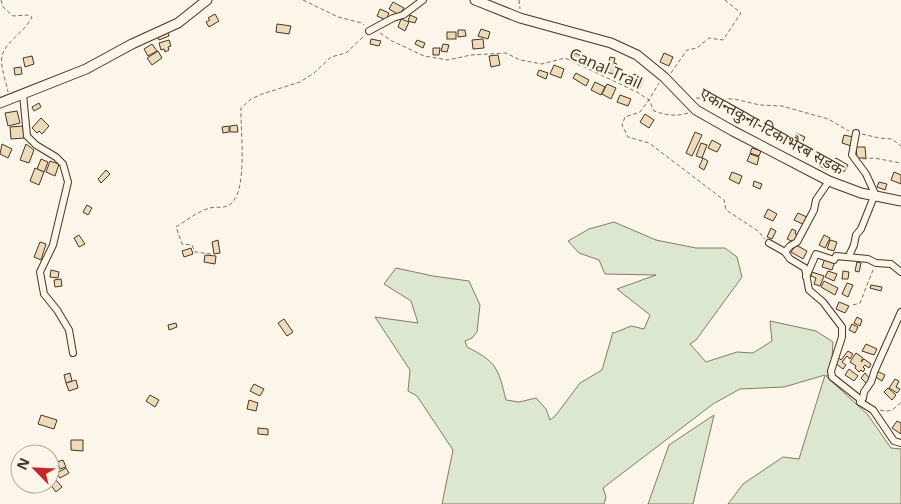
<svg xmlns="http://www.w3.org/2000/svg" width="901" height="504" viewBox="0 0 901 504" font-family="Georgia,'Noto Sans Devanagari',serif">
<rect width="100%" height="100%" fill="#fbf6e9"/>
<g fill="#dce7d0" stroke="#887966">
<path d="M614,222L656,240L696,248H725L737,257L742,277L696,340L690,344L706,362L737,352L753,353L772,341L770,321L816,331L833,342L831,374L826,376L868,415L891,448L901,449V504H728L743,484L783,457L799,459L825,375L784,387L740,389L713,404L603,488L606,497L604,504H442L453,450L417,396L408,391L410,370L375,317L418,323L411,301L384,284L396,268L433,276L469,281L480,305L477,332L472,338L465,341L467,347C497,362 498,368 506,400L519,402L536,398L546,409L550,420L556,415L580,383L602,370L613,332L614,333L631,326L644,329L650,315L617,289L656,275L605,274L599,260L579,253L568,241L589,229Z"/>
<polygon points="714,415 693,504 648,504 669,445"/>
</g>
<g fill="#ecdcbc" stroke="#4a3520">
<polygon points="393,2 404,8 399,15 389,9"/>
<polygon points="380,9 389,13 386,20 377,16"/>
<polygon points="215,14 219,21 209,27 206,22 210,20 208,18"/>
<polygon points="410,15 417,18 415,23 408,21"/>
<polygon points="401,19 409,22 405,31 398,27"/>
<polygon points="277,24 291,26 289,34 276,32"/>
<polygon points="481,29 490,32 488,39 478,36"/>
<polygon points="458,30 465,30 466,36 458,37"/>
<polygon points="168,32 169,36 159,40 157,36"/>
<rect x="447" y="32" width="9" height="7"/>
<polygon points="371,39 381,41 379,46 370,44"/>
<polygon points="483,39 484,48 473,49 472,40"/>
<polygon points="169,40 171,46 168,47 169,50 165,52 164,49 161,50 159,43"/>
<polygon points="417,40 425,43 423,48 415,44"/>
<polygon points="152,44 157,51 148,56 144,49"/>
<polygon points="443,44 449,45 447,52 441,51"/>
<polygon points="433,48 440,48 439,55 433,55"/>
<polygon points="158,51 162,58 152,65 147,58"/>
<polygon points="575,53 585,58 581,64 572,59"/>
<polygon points="664,53 673,57 669,66 660,62"/>
<polygon points="498,55 500,65 491,67 489,56"/>
<polygon points="32,56 34,64 25,67 23,58"/>
<polygon points="610,57 615,58 614,63 617,64 616,67 619,68 617,75 606,72"/>
<polygon points="554,65 564,69 561,78 550,74"/>
<polygon points="21,67 22,74 15,75 14,68"/>
<polygon points="539,70 548,73 546,79 537,75"/>
<polygon points="576,73 589,80 586,86 573,78"/>
<polygon points="634,74 644,78 640,88 630,84"/>
<polygon points="595,82 605,87 601,95 591,90"/>
<polygon points="607,84 616,88 611,99 602,94"/>
<polygon points="620,95 631,99 628,106 617,102"/>
<polygon points="39,103 41,107 34,111 32,107"/>
<polygon points="17,111 20,123 8,126 5,113"/>
<polygon points="645,114 654,120 649,128 640,122"/>
<polygon points="41,118 49,126 42,134 39,131 37,133 32,128"/>
<polygon points="237,125 238,132 230,132 230,126"/>
<polygon points="23,126 24,138 11,139 10,127"/>
<polygon points="229,126 229,132 223,133 222,127"/>
<polygon points="695,132 702,135 692,156 686,153"/>
<polygon points="796,133 805,137 802,144 793,140"/>
<polygon points="844,135 853,137 851,146 842,143"/>
<polygon points="712,140 721,145 717,152 708,148"/>
<polygon points="701,143 707,145 702,158 696,156"/>
<polygon points="2,144 12,149 8,158 0,154"/>
<polygon points="26,144 34,150 29,163 20,160"/>
<polygon points="856,147 865,147 866,158 857,158"/>
<polygon points="752,148 761,151 759,156 750,153"/>
<polygon points="750,154 759,157 757,165 747,161"/>
<polygon points="825,155 833,159 827,170 818,165 820,162 822,163 823,162 821,161"/>
<polygon points="703,158 708,161 704,170 699,167"/>
<polygon points="836,158 848,165 844,172 832,165"/>
<polygon points="41,159 48,162 44,172 37,169"/>
<polygon points="50,161 59,164 55,176 46,172"/>
<polygon points="35,168 44,172 39,185 30,181"/>
<polygon points="106,170 110,174 101,183 98,179"/>
<polygon points="732,172 742,176 739,184 729,179"/>
<polygon points="894,172 901,175 901,184 891,180"/>
<polygon points="754,181 762,184 760,189 753,186"/>
<polygon points="879,182 887,184 885,190 877,187"/>
<polygon points="87,205 92,208 88,215 83,212"/>
<polygon points="768,209 777,214 773,221 764,217"/>
<polygon points="798,213 809,218 805,225 794,220"/>
<polygon points="771,228 776,231 772,239 767,237"/>
<polygon points="792,229 796,231 795,234 799,235 796,243 787,239"/>
<polygon points="79,235 85,244 79,247 74,238"/>
<polygon points="824,235 830,238 825,248 819,245"/>
<polygon points="218,240 220,253 214,254 212,242"/>
<polygon points="830,240 837,242 834,251 827,249"/>
<polygon points="40,242 46,244 41,260 34,257"/>
<polygon points="796,245 807,251 803,259 791,252"/>
<polygon points="191,248 193,254 184,257 182,251"/>
<polygon points="205,255 216,256 215,264 204,262"/>
<polygon points="825,258 835,261 832,270 822,267"/>
<polygon points="857,262 861,263 859,272 855,271"/>
<polygon points="51,270 59,272 58,278 50,277"/>
<polygon points="828,271 837,274 834,281 825,277"/>
<polygon points="843,271 849,272 848,279 842,279"/>
<polygon points="812,272 824,276 820,286 814,284 816,278 811,276"/>
<polygon points="61,279 62,286 55,287 54,280"/>
<polygon points="824,281 838,288 835,295 821,287"/>
<polygon points="847,283 853,285 848,297 842,294"/>
<polygon points="871,285 882,287 881,291 870,288"/>
<polygon points="839,302 849,306 845,313 836,309"/>
<polygon points="857,317 862,320 860,326 854,323"/>
<polygon points="284,319 293,332 287,336 278,323"/>
<polygon points="176,323 177,327 169,330 168,325"/>
<polygon points="852,324 858,327 855,333 849,330"/>
<polygon points="866,344 877,349 874,355 862,351"/>
<polygon points="848,351 853,354 850,359 847,356 842,362 846,365 843,369 835,363 839,358 841,360"/>
<polygon points="856,353 863,358 861,362 864,359 871,364 869,368 865,365 863,367 865,369 863,372 861,370 859,372 855,368 856,366 850,362"/>
<polygon points="849,369 858,376 854,381 845,375"/>
<polygon points="877,371 885,375 882,381 874,376"/>
<polygon points="70,373 72,381 66,383 64,375"/>
<polygon points="865,373 871,380 867,384 861,378"/>
<polygon points="895,379 899,381 896,387 900,389 897,393 889,388"/>
<polygon points="76,380 78,388 69,391 66,383"/>
<polygon points="254,384 264,389 260,396 250,391"/>
<polygon points="888,388 896,395 892,400 884,392"/>
<polygon points="150,395 159,400 155,407 146,401"/>
<polygon points="249,400 258,403 256,411 247,409"/>
<polygon points="41,415 57,420 54,429 38,424"/>
<polygon points="897,421 901,423 901,434 892,428"/>
<polygon points="258,428 268,429 268,435 258,434"/>
<polygon points="71,440 83,440 83,451 71,450"/>
<polygon points="63,460 66,467 60,469 57,462"/>
<polygon points="66,468 69,473 60,478 57,473"/>
<polygon points="55,479 62,487 56,492 50,484"/>
</g>
<g fill="none" stroke-linecap="round" stroke-linejoin="round">
<g stroke="#4a3520" stroke-width="8">
<g id="street">
<polyline points="369,31 393,18 403,15 423,0"/>
<polyline points="23,94 27,136 36,145 56,157 63,164 68,182 53,245 40,272 44,294 57,310 69,330 73,353"/>
<polyline points="856,133 852,155 866,174 876,196"/>
<polyline points="769,243 785,252 790,259 805,268 809,290 823,302 842,327 842,337 831,371 832,377 860,399 860,402 873,410 894,441 901,443"/>
<polyline points="785,252 790,246 797,242 814,210 816,200 829,181"/>
<polyline points="849,256 854,245 856,235 861,229 873,199 872,195"/>
<polyline points="806,277 816,254 834,260 836,256 868,259 876,263 891,264 901,272"/>
<polyline points="860,402 863,398 864,392 871,382 875,370 901,312"/>
</g>
</g>
<g stroke="#4a3520" stroke-width="11">
<g id="secondary">
<polyline points="475,0 520,18 611,43 637,55 664,77 696,110 733,131 829,181 861,193 901,201"/>
<polyline points="0,103 86,69 132,44 178,23 207,0"/>
</g>
</g>
<g stroke="#7f6f5c" stroke-width="1" stroke-dasharray="4 2.5" stroke-linecap="butt">
<path d="M1,0L3,7L13,16L27,15L32,17C26,31 5,42 2,56C0,67 6,81 8,92"/>
<polyline points="303,0 338,17 362,23 364,25"/>
<polyline points="519,0 520,9"/>
<polyline points="380,33 392,41 424,56 448,60 471,55 506,53 520,60 542,64 565,58 637,92 649,100 659,83"/>
<polyline points="671,73 687,50 697,48 709,38 723,40 741,13 725,0"/>
<polyline points="696,98 734,99 760,105 782,106 828,119 849,131"/>
<path d="M688,113C675,117 666,115 654,111L649,100L640,112L625,117L622,125L628,137L649,143L724,200L726,210L758,231L765,239"/>
<polyline points="862,134 879,138 892,139 901,146"/>
<polyline points="863,159 874,158 901,163"/>
<path d="M211,254L195,252L192,245L182,244L176,227C186,221 198,211 210,208C216,206 223,209 229,205C249,194 240,129 241,108L251,99L262,94L300,82L314,73L331,57L346,53L365,35"/>
<polyline points="853,305 860,303 873,270"/>
<path d="M880,410C890,413 895,409 901,402"/>
</g>
<use href="#street" stroke="#fbf6e9" stroke-width="6"/>
<use href="#secondary" stroke="#fbf6e9" stroke-width="9"/>
</g>
<g text-anchor="middle" stroke-width="4" stroke-linejoin="round" paint-order="stroke">
<g font-size="16" fill="#4a3520" stroke="#fbf6e9">
<text transform="translate(606 68) rotate(24)" y="6">Canal Trail</text>
<text transform="translate(772 131) rotate(29)" y="6">एकान्तकुना-टिकाभैरब सडक</text>
</g>
</g>
<g transform="translate(35 469) rotate(294)"><circle r="24" fill="#fbf6e9" stroke="#b4a999"/>
<path d="M0-4L9 19L0 12L-9 19Z" fill="#c62828"/>
<text y="-8" font-size="14" font-weight="bold" text-anchor="middle" fill="#4a3520">N</text>
</g>
</svg>
